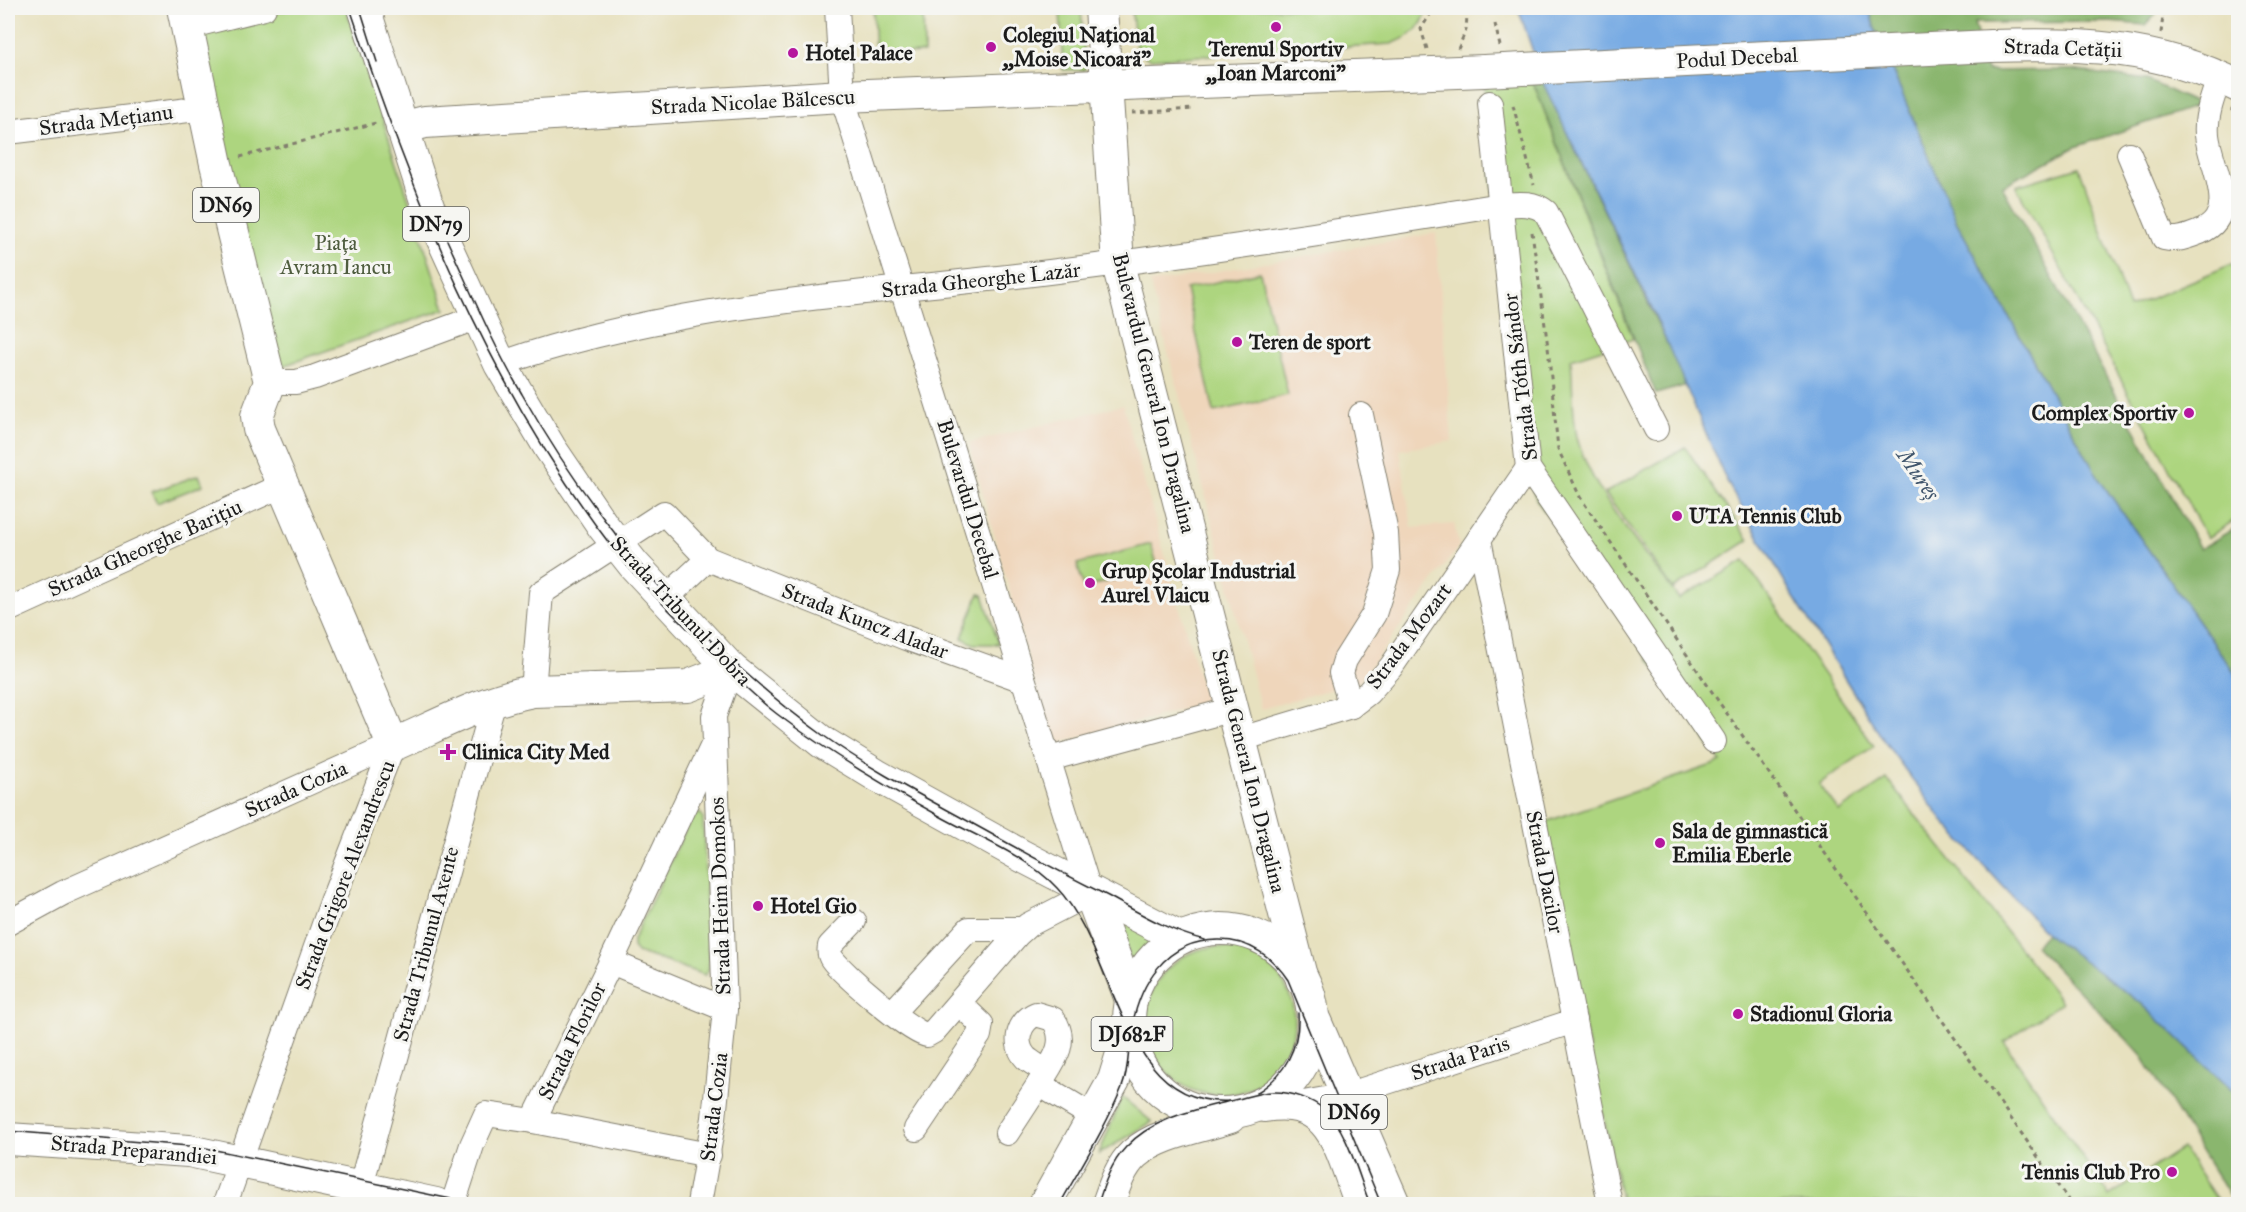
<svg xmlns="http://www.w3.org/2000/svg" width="2246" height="1212" viewBox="0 0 2246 1212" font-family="'IM FELL Great Primer',serif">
<rect width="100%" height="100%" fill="#f6f6f2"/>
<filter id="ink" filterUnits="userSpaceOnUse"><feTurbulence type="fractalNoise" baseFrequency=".0167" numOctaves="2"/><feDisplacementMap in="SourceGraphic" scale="12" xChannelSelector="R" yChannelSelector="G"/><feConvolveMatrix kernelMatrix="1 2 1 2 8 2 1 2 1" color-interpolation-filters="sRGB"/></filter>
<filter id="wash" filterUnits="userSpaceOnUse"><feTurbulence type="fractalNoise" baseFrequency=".008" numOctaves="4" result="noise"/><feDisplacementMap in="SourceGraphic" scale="24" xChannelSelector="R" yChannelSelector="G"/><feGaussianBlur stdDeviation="1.35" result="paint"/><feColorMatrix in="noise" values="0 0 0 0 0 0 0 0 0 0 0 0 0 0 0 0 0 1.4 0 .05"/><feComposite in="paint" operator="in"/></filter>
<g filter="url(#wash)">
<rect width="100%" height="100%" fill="#e7e1bf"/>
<g fill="#efd6bb">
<polygon points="1436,233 1452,441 1400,450 1412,528 1454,524 1459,546 1360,681 1261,709 1150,283"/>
<polygon points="1123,405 1206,703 1052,745 969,443"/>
</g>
<g fill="#add57f" stroke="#64784e" stroke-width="1.5">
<polygon points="293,8 346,8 445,309 274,369 195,32"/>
<polygon points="873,8 923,8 924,53 875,55"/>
<polygon points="1060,8 1081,8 1085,70 1063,70"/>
<path d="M1131,8H1427C1423,29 1410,37 1391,44L1150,59L1137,53Z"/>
<path d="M1533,82L1633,339L1571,359C1573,385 1572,413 1577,437C1590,491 1646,553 1679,599L1744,561L1874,746L1819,784L1839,811L1887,779L2062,1002L2004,1042L2109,1196L2182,1148L2220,1204H1622L1542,823L1721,762L1537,501L1516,449L1484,85Z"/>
<polygon points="2079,167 2129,308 2232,264 2238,275 2238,518 2207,538 2016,186"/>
<polygon points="1260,272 1288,395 1214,412 1186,289"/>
<polygon points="1685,447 1749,540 1673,589 1605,493"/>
<polygon points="199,475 203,485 157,503 151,492"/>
<polygon points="1151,544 1158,568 1084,588 1077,564"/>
<polygon points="979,594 983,595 999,644 974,644 962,638"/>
<polygon points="694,812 701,814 703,818 709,969 705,975 637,952 633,947 633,940"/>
<polygon points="1112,909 1154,940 1131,961"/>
<circle cx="1220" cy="1021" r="74"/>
<polygon points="1122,1097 1152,1122 1099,1154"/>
</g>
<g fill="#8ab66e" stroke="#536945" stroke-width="1.5">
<polygon points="1869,8 2157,8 2158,11 2145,25 2109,22 1974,23 1987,71 2070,70 2147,80 2200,105 2075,147 2002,186 2200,549 2238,526 2238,678 2099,479 1957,223 1874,27"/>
<polygon points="1533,82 1542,82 1545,87 1687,385 1656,394"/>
<polygon points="2046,933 2142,1004 2238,1096 2238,1204 2234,1204 2140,1053 2035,946"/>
</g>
<polygon fill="#77aae3" stroke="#4a6380" stroke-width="1.5" points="1518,8 1869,8 1874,27 1957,223 2099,479 2238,678 2238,1096 2142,1004 2046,933 1943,821 1884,741 1790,591 1727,482 1654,313 1545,87"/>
</g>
<g filter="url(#ink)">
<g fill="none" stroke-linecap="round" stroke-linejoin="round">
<g stroke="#827e6e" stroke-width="26">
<g id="minor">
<path d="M837,8L842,96L1090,893L1028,925L1018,934L934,1031L927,1035C912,1034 842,973 832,959C829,955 829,951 830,946L854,921"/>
<polyline points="187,27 264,8"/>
<polyline points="1490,103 1528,468 1714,741"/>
<polyline points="8,132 205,108"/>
<path d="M2129,154L2164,238C2178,241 2187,237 2200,232C2242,214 2210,166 2207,135C2205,115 2214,94 2220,76"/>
<path d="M500,364C667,305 842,296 1016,276C1178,257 1340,231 1501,205C1517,204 1532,201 1546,212L1656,429"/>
<polyline points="270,382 296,382 315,377 478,317"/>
<polyline points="1479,539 1610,1204"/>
<polyline points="666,598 708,559"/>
<polyline points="8,610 283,485"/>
<polyline points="533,691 541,593 664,513 708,559 906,638 1023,680"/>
<polyline points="1351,706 1341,673 1345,660 1374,614 1388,570 1386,533 1361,415"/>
<polyline points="1241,739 1351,706 1368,693 1391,667 1528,468"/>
<polyline points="712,747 611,962 725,1009"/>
<polyline points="1049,759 1233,709"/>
<polyline points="8,923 63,893 393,745"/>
<polyline points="611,962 533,1121 709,1155"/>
<polyline points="892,1013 969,929 1023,929"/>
<path d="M1046,1072C1040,1067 1032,1063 1026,1058C1012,1043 1019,1021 1036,1014L1053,1019C1070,1043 1052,1063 1039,1084L1094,1117"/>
<polyline points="1298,1104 1347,1095 1574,1021"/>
<polyline points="916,1129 979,1035 981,1024 959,1003"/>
<polyline points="1007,1133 1039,1084"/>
<polyline points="360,1189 494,701"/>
<polyline points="225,1204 332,902 393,745"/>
<polyline points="453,1204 472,1145 486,1114 533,1121"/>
<polyline points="699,1204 714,1118 725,1009 714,716 731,669"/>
</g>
</g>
<g stroke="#827e6e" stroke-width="34">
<g id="major">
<path d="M183,8L216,164L270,382L257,416L259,429L393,745C439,725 484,700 533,691L688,686L731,669"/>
<polyline points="364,8 428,207 500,364 550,448 603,526 634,565 731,669 822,742 876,775 1022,856 1178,937"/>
<polyline points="1101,8 1118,264 1302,980"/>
<path d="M1991,46C2080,43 2156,45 2238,86"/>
<polyline points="402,128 425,122 842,96 1484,71"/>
<polyline points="1090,893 1130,997"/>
<circle cx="1221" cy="1021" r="92"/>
<polyline points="1315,1021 1394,1204"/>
<path d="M1264,1106C1335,1094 1340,1152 1361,1204"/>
<polyline points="8,1139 189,1151 436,1204"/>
<polyline points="1045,1204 1114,1080 1130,1028"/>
<path d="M1108,1204C1114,1187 1120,1167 1134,1154C1158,1133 1200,1127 1230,1117"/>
</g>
</g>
<g stroke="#827e6e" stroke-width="3" stroke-dasharray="4.5 4.5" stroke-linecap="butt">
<polyline points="1495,24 1500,46"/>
<polyline points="2161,33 2164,8"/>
<polyline points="1427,49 1421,29 1434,8"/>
<polyline points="1458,49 1466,30 1467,16"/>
<polyline points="1513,105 1534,185"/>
<polyline points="2231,109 2238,115"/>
<polyline points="1132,113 1194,109"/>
<polyline points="240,157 376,123"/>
<polyline points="1532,232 1548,347 1558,449 1580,497 1721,705 2071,1204"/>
</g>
<use href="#minor" stroke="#fff" stroke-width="24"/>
<use href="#major" stroke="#fff" stroke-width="32"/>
<g stroke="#1c1c1c" stroke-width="1.5">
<path d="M350,8C413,197 489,387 612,547C636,578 664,605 692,633C719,661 746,690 777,714C830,754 886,787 945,819C982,839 1028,857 1057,888C1116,949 1120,1109 1231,1101"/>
<polyline points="360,8 377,62"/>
<path d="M447,240C471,292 493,345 522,394C596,526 701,647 824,736C877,774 938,804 995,836C1032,857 1070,877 1108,896C1139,913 1171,932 1205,940"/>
<path d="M1256,1093C1285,1076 1300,1046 1298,1013"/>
<polyline points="8,1131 201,1147 475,1204"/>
<path d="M1060,1204C1081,1166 1106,1127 1122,1087C1129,1070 1128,1050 1131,1032C1139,984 1165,939 1220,940C1249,940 1273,957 1288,980L1381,1204"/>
<path d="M1098,1204C1104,1184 1111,1163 1126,1147C1154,1117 1196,1110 1234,1100C1247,1097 1260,1092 1274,1092C1292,1092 1312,1099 1325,1110C1347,1128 1359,1178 1370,1204"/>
</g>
<g stroke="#827e6e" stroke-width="34" stroke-linecap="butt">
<polyline id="major-bridge" points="1484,71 1991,46"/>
</g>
<use href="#major-bridge" stroke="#fff" stroke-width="32"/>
</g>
</g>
<g fill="#b5179e" stroke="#f6f6f2" stroke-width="2">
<circle cx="1276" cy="27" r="6"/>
<circle cx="991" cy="47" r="6"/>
<circle cx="793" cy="53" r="6"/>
<circle cx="1237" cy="342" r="6"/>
<circle cx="2189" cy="413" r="6"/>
<circle cx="1677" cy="516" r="6"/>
<circle cx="1090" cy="583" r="6"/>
<path d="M445 743h6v6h6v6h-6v6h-6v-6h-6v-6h6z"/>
<circle cx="1660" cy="843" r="6"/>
<circle cx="758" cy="906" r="6"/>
<circle cx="1738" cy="1014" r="6"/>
<circle cx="2172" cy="1172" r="6"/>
</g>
<g text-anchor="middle" stroke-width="6" stroke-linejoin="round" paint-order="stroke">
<g fill="#f6f6f2" stroke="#5d5d5c" stroke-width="1.5">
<rect x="193" y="188" width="66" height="34" rx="4.5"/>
<rect x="403" y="207" width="66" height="34" rx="4.5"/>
<rect x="1091.5" y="1017" width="81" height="34" rx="4.5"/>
<rect x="1321" y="1095" width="66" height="34" rx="4.5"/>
</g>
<g font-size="20" font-weight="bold" fill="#1c1c1c">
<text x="226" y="212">DN69</text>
<text x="436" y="231">DN79</text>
<text x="1132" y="1041">DJ682F</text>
<text x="1354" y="1119">DN69</text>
</g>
<g font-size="21" font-weight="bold" fill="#1c1c1c" stroke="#f6f6f2" text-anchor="start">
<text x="1003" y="42">Colegiul Național<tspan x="1003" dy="24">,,Moise Nicoară"</tspan></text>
<text x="1276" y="56" text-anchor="middle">Terenul Sportiv<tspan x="1276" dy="24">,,Ioan Marconi"</tspan></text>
<text x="805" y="60">Hotel Palace</text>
<text x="1249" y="349">Teren de sport</text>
<text x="2177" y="420" text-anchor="end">Complex Sportiv</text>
<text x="1689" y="523">UTA Tennis Club</text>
<text x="1102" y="578">Grup Școlar Industrial<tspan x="1102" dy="24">Aurel Vlaicu</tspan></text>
<text x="462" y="759">Clinica City Med</text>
<text x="1672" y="838">Sala de gimnastică<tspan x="1672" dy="24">Emilia Eberle</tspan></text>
<text x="770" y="913">Hotel Gio</text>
<text x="1750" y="1021">Stadionul Gloria</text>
<text x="2160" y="1179" text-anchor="end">Tennis Club Pro</text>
</g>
<g font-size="21" fill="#1c1c1c" stroke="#f6f6f2">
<text transform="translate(2063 48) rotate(2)" y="7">Strada Cetății</text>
<text transform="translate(1737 58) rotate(-3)" y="7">Podul Decebal</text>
<text transform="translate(753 102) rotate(-3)" y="7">Strada Nicolae Bălcescu</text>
<text transform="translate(106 120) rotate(-7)" y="7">Strada Mețianu</text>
<text transform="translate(981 280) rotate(-6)" y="7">Strada Gheorghe Lazăr</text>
<text transform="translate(1520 377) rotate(-97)" y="7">Strada Tóth Sándor</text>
<text transform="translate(1154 393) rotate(76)" y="7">Bulevardul General Ion Dragalina</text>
<text transform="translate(968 499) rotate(73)" y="7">Bulevardul Decebal</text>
<text transform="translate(145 548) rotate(-24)" y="7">Strada Gheorghe Barițiu</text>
<text transform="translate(681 611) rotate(47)" y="7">Strada Tribunul Dobra</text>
<text transform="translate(865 621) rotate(21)" y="7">Strada Kuncz Aladar</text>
<text transform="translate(1409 636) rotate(-53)" y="7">Strada Mozart</text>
<text transform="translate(1249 771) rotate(76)" y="7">Strada General Ion Dragalina</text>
<text transform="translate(296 789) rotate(-24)" y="7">Strada Cozia</text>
<text transform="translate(1545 872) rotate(79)" y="7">Strada Dacilor</text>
<text transform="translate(345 875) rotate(-69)" y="7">Strada Grigore Alexandrescu</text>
<text transform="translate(720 896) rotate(-92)" y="7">Strada Heim Domokos</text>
<text transform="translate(426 944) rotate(-75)" y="7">Strada Tribunul Axente</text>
<text transform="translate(572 1041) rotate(-64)" y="7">Strada Florilor</text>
<text transform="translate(1460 1058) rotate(-18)" y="7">Strada Paris</text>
<text transform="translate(714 1107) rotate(-83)" y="7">Strada Cozia</text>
<text transform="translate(134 1150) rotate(5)" y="7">Strada Preparandiei</text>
</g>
<g font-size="21" fill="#4f5d3f" stroke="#f6f6f2">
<text x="336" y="250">Piața<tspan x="336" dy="24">Avram Iancu</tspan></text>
</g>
<g font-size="22" font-style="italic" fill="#40556c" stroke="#f6f6f2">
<text transform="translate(1919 474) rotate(56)" y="8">Mureș</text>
</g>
</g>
<rect width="2246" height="1212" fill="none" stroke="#f6f6f2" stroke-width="30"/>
</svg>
